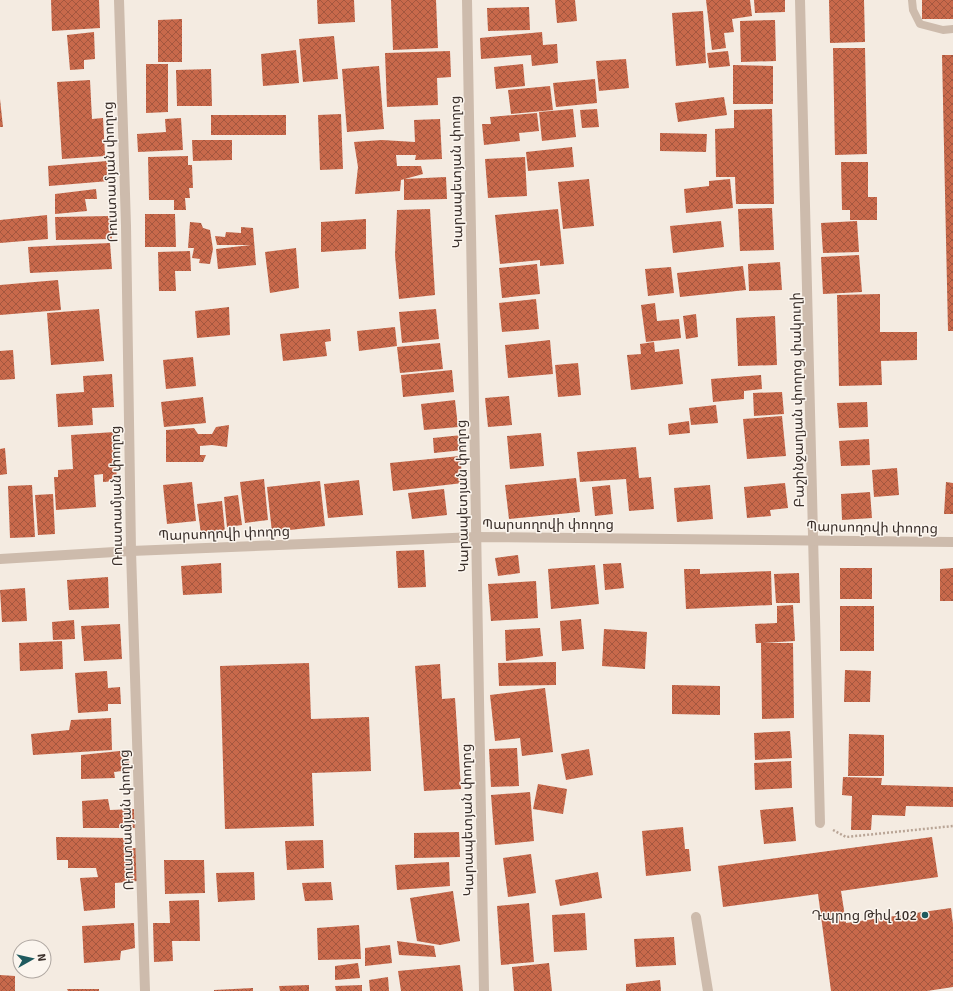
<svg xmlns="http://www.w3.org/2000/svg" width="953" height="991" viewBox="0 0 953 991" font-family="Signika,'Noto Sans Armenian',sans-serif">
<defs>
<pattern id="building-cross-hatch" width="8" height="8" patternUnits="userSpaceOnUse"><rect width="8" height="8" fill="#c8694b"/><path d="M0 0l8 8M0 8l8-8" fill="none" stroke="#a4573f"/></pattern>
</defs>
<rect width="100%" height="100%" fill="#f4ebe1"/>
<g fill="url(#building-cross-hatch)">
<polygon points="51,0 99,0 100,28 52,31"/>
<polygon points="317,0 354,0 355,22 318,24"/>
<polygon points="391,0 436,0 438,48 393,50"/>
<polygon points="555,0 575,0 577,21 557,23"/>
<polygon points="706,0 750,0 752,16 732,19 734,32 724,33 726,48 712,50"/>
<polygon points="754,0 785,0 785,12 755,13"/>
<polygon points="829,0 864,0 865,42 830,43"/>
<rect x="922" y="0" width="31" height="19"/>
<polygon points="529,7 530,30 488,31 487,8"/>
<polygon points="703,11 706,63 676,66 672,13"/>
<polygon points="182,19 182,62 158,62 158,20"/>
<polygon points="775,20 776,61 741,62 740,21"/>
<polygon points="94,32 95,59 84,60 84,69 70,70 67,35"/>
<polygon points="542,32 543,45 557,44 558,63 532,66 531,55 481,59 480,38"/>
<polygon points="334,36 338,79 303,82 299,39"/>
<polygon points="833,48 865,48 867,154 835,155"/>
<polygon points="296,50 299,83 263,86 261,54"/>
<polygon points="450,51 451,77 437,78 438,105 387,107 385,53"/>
<polygon points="728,51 730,66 709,68 707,53"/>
<polygon points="942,55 953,55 953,331 948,331"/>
<polygon points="626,59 629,88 599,91 596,61"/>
<polygon points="146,64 168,64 168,112 146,113"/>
<polygon points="523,64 525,86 496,89 494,67"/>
<polygon points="733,65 773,66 773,104 733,104"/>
<polygon points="379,66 384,129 347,132 342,69"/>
<polygon points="211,69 212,106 177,106 176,70"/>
<polygon points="595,79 597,103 556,107 553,83"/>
<polygon points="90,80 92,119 103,118 105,156 62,159 57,82"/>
<polygon points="550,86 553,110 511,114 508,90"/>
<polygon points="724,97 727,115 678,122 675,103"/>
<polygon points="0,99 3,127 0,127"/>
<polygon points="573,109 576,137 542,141 539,112"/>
<polygon points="597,109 599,127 582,128 580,110"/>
<polygon points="772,109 774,204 736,204 735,177 716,177 715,129 734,128 734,110"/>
<polygon points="537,113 539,131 519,133 520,141 484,145 482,124 491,124 490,117"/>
<polygon points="341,114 343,169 320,170 318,115"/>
<rect x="211" y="115" width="75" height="20"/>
<polygon points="181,118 183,150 138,152 137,134 166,132 165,119"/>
<polygon points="440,119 442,159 415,160 416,155 396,155 397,166 421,166 423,174 401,180 400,191 355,194 358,167 354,142 382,140 415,142 414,120"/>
<polygon points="660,133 707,134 706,152 660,151"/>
<polygon points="192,140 232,140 232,160 193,161"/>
<polygon points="572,147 574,167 528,171 526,152"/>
<polygon points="188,156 188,165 192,165 193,188 189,188 190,198 185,198 186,210 174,210 174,200 149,200 148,157"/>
<polygon points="525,157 527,196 488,198 485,159"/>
<polygon points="107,161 109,181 49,186 48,166"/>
<polygon points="841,162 868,162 868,197 877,197 877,220 850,220 850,210 842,210"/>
<polygon points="446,177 447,199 404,200 404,179"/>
<polygon points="589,179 594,226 563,229 558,182"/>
<polygon points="730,179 733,208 686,213 684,189 709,186 709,181"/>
<polygon points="96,189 97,199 85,199 87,211 55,214 55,194"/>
<polygon points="772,208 774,250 740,251 738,209"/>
<polygon points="430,209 435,295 399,299 395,255 397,210"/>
<polygon points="558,209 564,264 540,266 540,260 500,264 495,215"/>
<polygon points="145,214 175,214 176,247 145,247"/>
<polygon points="47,215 48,239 0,243 0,220"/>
<polygon points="111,216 112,239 56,240 55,217"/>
<polygon points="366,219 366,249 321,252 321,222"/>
<polygon points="721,221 724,247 673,253 670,226"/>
<polygon points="857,221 859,252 823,253 821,223"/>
<polygon points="190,222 201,223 203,228 210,230 213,249 210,264 199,263 200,259 192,258 194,248 188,248"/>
<polygon points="241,227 253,228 256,265 218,269 216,249 251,245 217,245 215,236 225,237 226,232 241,233"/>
<polygon points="110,243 112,269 30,273 28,247"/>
<polygon points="296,248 299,288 270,293 265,252"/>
<polygon points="190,251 191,271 175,271 176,291 159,291 158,252"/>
<polygon points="859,255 862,292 823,294 821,257"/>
<polygon points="780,262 782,290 749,291 748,264"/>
<polygon points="537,264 540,294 502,298 499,268"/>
<polygon points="743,266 746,290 680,297 677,273"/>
<polygon points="671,267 674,293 648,296 645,269"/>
<polygon points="58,280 61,310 0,315 0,285"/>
<polygon points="880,294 880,332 917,332 917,360 881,361 882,385 839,386 837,295"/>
<polygon points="536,299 539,329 502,332 499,303"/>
<polygon points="655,303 657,321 679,319 681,338 646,342 641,305"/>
<polygon points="229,307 230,335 197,338 195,311"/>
<polygon points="99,309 104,361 51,365 47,313"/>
<polygon points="436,309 439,339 402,343 399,312"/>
<polygon points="696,314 698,337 686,339 683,316"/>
<polygon points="775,316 777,365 738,366 736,318"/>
<polygon points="395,327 397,346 359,351 357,331"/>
<polygon points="330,329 331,341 325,342 327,356 283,361 280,334"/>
<polygon points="550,340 553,374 508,378 505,345"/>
<polygon points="654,342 655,352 679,349 683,384 631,390 627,355 641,354 640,344"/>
<polygon points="440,343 443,369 400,373 397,347"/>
<polygon points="13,350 15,379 0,380 0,351"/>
<polygon points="193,357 196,386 166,389 163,360"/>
<polygon points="578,363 581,395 558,397 555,365"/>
<polygon points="452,370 454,392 403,397 401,375"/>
<polygon points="112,374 114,407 92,408 93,425 58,427 56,394 84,392 83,376"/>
<polygon points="761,375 762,389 744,391 744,399 713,402 711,379"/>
<polygon points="782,392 784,414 754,416 753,393"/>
<polygon points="509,396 512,425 488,427 485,398"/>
<polygon points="203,397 206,423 164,427 161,402"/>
<polygon points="455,400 458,427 424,430 421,404"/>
<polygon points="867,402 868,427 839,428 837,403"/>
<polygon points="716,405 718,423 691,425 689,408"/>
<polygon points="782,416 786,456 747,459 743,419"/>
<polygon points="689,421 690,433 669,435 668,424"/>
<polygon points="229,425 227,447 212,445 200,446 200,455 206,455 203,462 166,462 166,430 194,428 198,434 212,434 216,427"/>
<polygon points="114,432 117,481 103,482 103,474 94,475 96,507 56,510 54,477 58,477 58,470 73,469 71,435"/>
<polygon points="541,433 544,466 510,469 507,436"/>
<polygon points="462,435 463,450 434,453 433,438"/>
<polygon points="869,439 870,465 841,466 839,441"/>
<polygon points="636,447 639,478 651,477 654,509 629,511 626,479 580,482 577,452"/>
<polygon points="5,448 7,474 0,475 0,449"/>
<polygon points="460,456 463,483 393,491 390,463"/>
<polygon points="897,468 899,495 874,497 872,470"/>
<polygon points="576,478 580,512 509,519 505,485"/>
<polygon points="264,479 268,520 245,523 240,482"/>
<polygon points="359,480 363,515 328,518 324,484"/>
<polygon points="320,481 325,526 272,532 267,487"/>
<polygon points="192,482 196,521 167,524 163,485"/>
<polygon points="946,482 953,483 953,514 944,514"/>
<polygon points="785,483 788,508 770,510 771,516 747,518 744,487"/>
<polygon points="32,485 35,537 10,538 8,486"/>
<polygon points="610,485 613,514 595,516 592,487"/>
<polygon points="710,485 713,519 677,522 674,488"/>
<polygon points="444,489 447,515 412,519 408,493"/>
<polygon points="870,492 872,518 842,520 841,494"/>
<polygon points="53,494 55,534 38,535 35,495"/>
<polygon points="238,495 242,525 227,527 224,497"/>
<polygon points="222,501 225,532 201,534 197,504"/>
<polygon points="424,550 426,587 398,588 396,551"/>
<polygon points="518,555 520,573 498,576 495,558"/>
<polygon points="221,563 222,593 183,595 181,566"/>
<polygon points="621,563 624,588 605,590 603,564"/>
<polygon points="595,565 599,604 551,609 548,569"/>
<rect x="840" y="568" width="32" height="31"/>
<polygon points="953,568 953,601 940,601 940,569"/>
<polygon points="684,569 700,569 700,574 771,571 772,605 686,609"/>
<polygon points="799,573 800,603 776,603 774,574"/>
<polygon points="108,577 109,608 69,610 67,580"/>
<polygon points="536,581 538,618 491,621 488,584"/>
<polygon points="25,588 27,621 2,622 0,590"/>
<polygon points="793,605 795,641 763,643 793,643 794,718 762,719 761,643 756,643 755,624 777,623 777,606"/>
<rect x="840" y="606" width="34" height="45"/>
<polygon points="581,619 584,649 562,651 560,621"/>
<polygon points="74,620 75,639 53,640 52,622"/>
<polygon points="120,624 122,659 84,661 81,626"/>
<polygon points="540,628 543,656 506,661 505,630"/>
<polygon points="604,629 647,632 645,669 602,666"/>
<polygon points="62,641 63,669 20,671 19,643"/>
<polygon points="556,662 556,685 499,686 498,663"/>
<polygon points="309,663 311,719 369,717 371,771 312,773 314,826 225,829 220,666"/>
<polygon points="440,664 442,699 455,698 461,789 424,791 415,666"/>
<polygon points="845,670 871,671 870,702 844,702"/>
<polygon points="107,671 108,688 120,687 121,704 108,704 108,711 78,713 75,673"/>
<polygon points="672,685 720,686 720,715 672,714"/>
<polygon points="545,688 553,752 522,756 520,738 495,741 490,695"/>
<polygon points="111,718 112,750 33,755 31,734 69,730 71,720"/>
<polygon points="790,731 792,758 755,760 754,733"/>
<polygon points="849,734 884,735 884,776 848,776"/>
<polygon points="517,748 519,786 491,787 489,749"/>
<polygon points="589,749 593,775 566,780 561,754"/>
<polygon points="129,750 130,770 114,772 115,778 81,779 81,755"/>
<polygon points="791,761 792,788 755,790 754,763"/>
<polygon points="843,777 882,778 881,785 953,787 953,807 906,806 905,816 872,815 871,830 851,830 852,796 842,795"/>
<polygon points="538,784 567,789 563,814 533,809"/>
<polygon points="530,792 534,841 495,845 491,795"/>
<polygon points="108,799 110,810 134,809 135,828 83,828 82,801"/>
<polygon points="793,807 796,841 764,844 760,810"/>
<polygon points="683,827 685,849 689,849 691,871 646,876 642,831"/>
<polygon points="459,832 460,857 414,858 414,833"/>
<polygon points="56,837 127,838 127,848 137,848 139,881 115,883 115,908 84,911 80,878 98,877 96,868 68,868 68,860 57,860"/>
<polygon points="932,837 938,877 841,891 846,923 951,908 953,924 953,987 927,991 831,991 818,894 723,907 718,866"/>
<polygon points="323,840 324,868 287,870 285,841"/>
<polygon points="531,854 536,893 508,897 503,858"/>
<polygon points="164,860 204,860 205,893 165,894"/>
<polygon points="449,862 450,886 397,890 395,865"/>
<polygon points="254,872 255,900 218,902 216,873"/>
<polygon points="598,872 602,898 560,906 555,880"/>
<polygon points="331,882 333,900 305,901 302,883"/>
<polygon points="453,891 460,941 440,945 417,941 410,898"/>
<polygon points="199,900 200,941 172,941 173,961 154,962 153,923 170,923 169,901"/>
<polygon points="529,903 534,962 501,965 497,906"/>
<polygon points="585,913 587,950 554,952 552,915"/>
<polygon points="134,923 135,948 121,951 120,960 84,963 82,926"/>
<polygon points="359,925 361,959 318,960 317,928"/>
<polygon points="674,937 676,965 636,967 634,939"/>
<polygon points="397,941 434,946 436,957 399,955"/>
<polygon points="390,945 392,963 365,966 365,948"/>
<polygon points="358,963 360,978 335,980 335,966"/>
<polygon points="549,963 552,991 514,991 512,967"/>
<polygon points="460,965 463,991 401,991 398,971"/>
<polygon points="0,975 15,976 15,991 0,991"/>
<polygon points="388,977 389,991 370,991 369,980"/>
<polygon points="660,980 661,991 626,991 626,984"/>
<polygon points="309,985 309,991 280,991 279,986"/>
<polygon points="362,985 362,991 336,991 335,986"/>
<polygon points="253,988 253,991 214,991 214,990"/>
<polygon points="67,989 99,989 99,991 68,991"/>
</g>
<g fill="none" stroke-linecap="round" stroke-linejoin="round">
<polyline stroke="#b9a596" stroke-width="2.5" stroke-dasharray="2 2" stroke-linecap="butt" points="833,830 846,837 953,826"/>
<polyline stroke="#cdbbac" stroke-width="8" points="912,0 913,10 920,24 943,30 953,29"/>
<g stroke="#cdbbac" stroke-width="10">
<polyline points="119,0 126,226 131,551 145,991"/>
<polyline points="467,0 484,991"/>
<polyline points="800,0 820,823"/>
<polyline points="0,559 131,551 477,537 953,542"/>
<polyline points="696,917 708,991"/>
</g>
</g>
<circle fill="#1f5a5e" stroke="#fbf5ee" stroke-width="1.5" cx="925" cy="915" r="4"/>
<g text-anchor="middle" stroke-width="3" stroke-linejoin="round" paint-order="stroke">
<g font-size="14" fill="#3b302b" stroke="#fbf5ee">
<text transform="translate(110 172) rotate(-92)" y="5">Ռուստամյան փողոց</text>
<text transform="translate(456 172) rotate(-91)" y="5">Կարապետյան փողոց</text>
<text transform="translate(797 400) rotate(-91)" y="5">Բաշինջաղյան փողոց փակուղի</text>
<text transform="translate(116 496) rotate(-91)" y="5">Ռուստամյան փողոց</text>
<text transform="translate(462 496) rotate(-91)" y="5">Կարապետյան փողոց</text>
<text x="548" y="529">Պարսողովի փողոց</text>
<text transform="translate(872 527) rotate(1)" y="5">Պարսողովի փողոց</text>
<text transform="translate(224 533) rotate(-2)" y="5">Պարսողովի փողոց</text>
<text transform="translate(126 820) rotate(-92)" y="5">Ռուստամյան փողոց</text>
<text transform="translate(467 820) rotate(-91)" y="5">Կարապետյան փողոց</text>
</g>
<g font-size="14" fill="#3b302b" stroke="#fbf5ee" text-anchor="end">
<text x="917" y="920">Դպրոց Թիվ 102</text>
</g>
</g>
<g transform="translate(32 959) rotate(82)"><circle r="19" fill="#fbf5ee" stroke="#aea6a0"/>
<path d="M0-3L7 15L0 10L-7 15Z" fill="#1f5a5e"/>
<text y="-6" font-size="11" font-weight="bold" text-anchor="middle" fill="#3b302b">N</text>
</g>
</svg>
